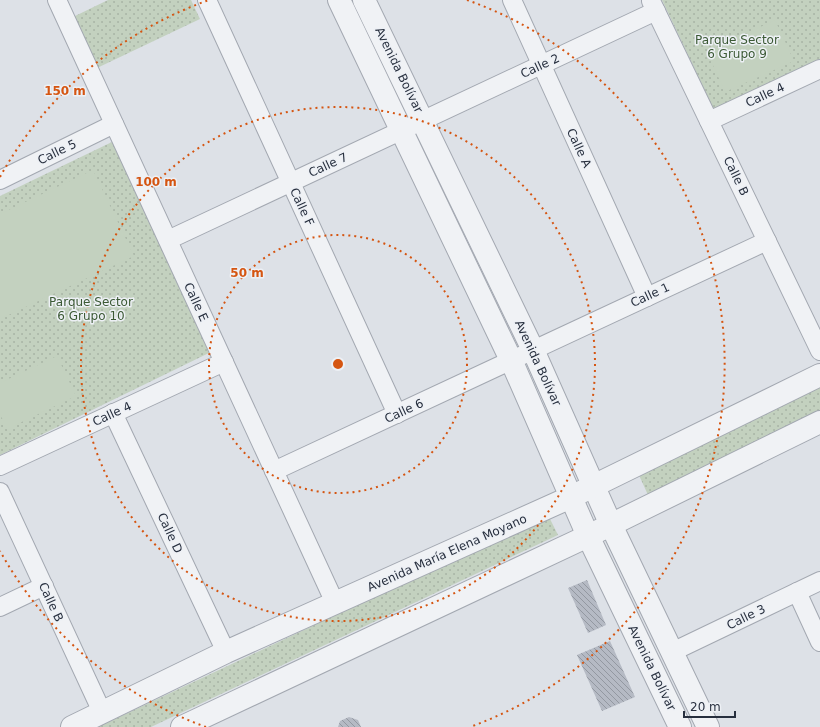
<svg xmlns="http://www.w3.org/2000/svg" width="820" height="727" viewBox="0 0 820 727" font-family="'DejaVu Sans',sans-serif">
<defs>
<pattern id="grass-dots" width="8" height="8" patternUnits="userSpaceOnUse"><rect width="8" height="8" fill="#c3d1bf"/><path d="M2 2h.1M6 6h.1" fill="none" stroke="#a8b4a5" stroke-width="1.8" stroke-linecap="round"/></pattern>
<pattern id="building-back-hatch" width="6" height="6" patternUnits="userSpaceOnUse"><rect width="6" height="6" fill="#b5bac4"/><path d="M-1 5l2 2M0 0l6 6M5-1l2 2" fill="none" stroke="#9398a1"/></pattern>
</defs>
<rect width="100%" height="100%" fill="#dde1e7"/>
<g fill="url(#grass-dots)">
<polygon points="108,0 191,0 200,19 97,68 73,17"/>
<polygon points="662,0 820,0 820,61 714,110"/>
<polygon points="114,141 213,351 0,455 0,196"/>
<polygon points="820,387 820,412 648,495 638,473"/>
<polygon points="548,515 558,535 151,727 98,727"/>
</g>
<g fill="#c3d1bf">
<polygon points="775,20 794,61 725,92 707,52"/>
<polygon points="93,170 134,256 0,319 0,214"/>
<polygon points="57,356 76,396 7,429 0,414 0,383"/>
</g>
<g fill="url(#building-back-hatch)">
<polygon points="587,580 606,625 588,633 568,588"/>
<polygon points="610,641 635,697 602,711 577,655"/>
<polygon points="349,717 358,720 361,727 338,727 340,721"/>
</g>
<g fill="none" stroke-linecap="round" stroke-linejoin="round">
<g stroke="#a3a8b1" stroke-width="20">
<g id="minor">
<polyline points="57,0 335,603"/>
<polyline points="207,0 397,414"/>
<polyline points="512,0 647,297"/>
<polyline points="651,1 820,351"/>
<polyline points="709,121 820,69"/>
<polyline points="0,180 114,124"/>
<polyline points="168,240 656,11"/>
<polyline points="113,413 226,652"/>
<polyline points="0,466 224,362"/>
<polyline points="274,471 767,241"/>
<polyline points="0,492 102,712"/>
<polyline points="797,592 820,642"/>
<polyline points="0,607 44,586"/>
<polyline points="672,652 820,581"/>
</g>
</g>
<g stroke="#a3a8b1" stroke-width="24">
<g id="tertiary">
<polyline points="339,0 511,360 588,536 680,727"/>
<polyline points="364,0 533,350 611,525 708,727"/>
<polyline points="72,727 226,652 571,497 820,375"/>
<polyline points="182,727 588,536 820,422"/>
</g>
</g>
<use href="#minor" stroke="#f0f2f5" stroke-width="18"/>
<use href="#tertiary" stroke="#f0f2f5" stroke-width="22"/>
</g>
<g fill="none" stroke="#d55511" stroke-width="2" stroke-dasharray="2 4">
<circle cx="338" cy="364" r="129"/>
<circle cx="338" cy="364" r="257"/>
<path d="M206 727A386 386 0 0 1 0 551M0 177A386 386 0 0 1 209 0M467 0A386 386 0 0 1 470 727"/>
</g>
<g text-anchor="middle" stroke-width="3" stroke-linejoin="round" paint-order="stroke">
<g font-size="12" fill="#3b5934" stroke="#edf0f5">
<text x="737" y="44">Parque Sector<tspan x="737" dy="14">6 Grupo 9</tspan></text>
<text x="91" y="306">Parque Sector<tspan x="91" dy="14">6 Grupo 10</tspan></text>
</g>
<g font-size="12" fill="#272f3e" stroke="#edf0f5">
<text transform="translate(540 66) rotate(-25)" y="4">Calle 2</text>
<text transform="translate(399 70) rotate(64)" y="4">Avenida Bolívar</text>
<text transform="translate(765 95) rotate(-25)" y="4">Calle 4</text>
<text transform="translate(579 148) rotate(65)" y="4">Calle A</text>
<text transform="translate(57 152) rotate(-26)" y="4">Calle 5</text>
<text transform="translate(328 165) rotate(-25)" y="4">Calle 7</text>
<text transform="translate(736 176) rotate(64)" y="4">Calle B</text>
<text transform="translate(302 207) rotate(65)" y="4">Calle F</text>
<text transform="translate(650 295) rotate(-25)" y="4">Calle 1</text>
<text transform="translate(196 302) rotate(65)" y="4">Calle E</text>
<text transform="translate(538 363) rotate(65)" y="4">Avenida Bolívar</text>
<text transform="translate(404 411) rotate(-25)" y="4">Calle 6</text>
<text transform="translate(112 414) rotate(-25)" y="4">Calle 4</text>
<text transform="translate(170 533) rotate(65)" y="4">Calle D</text>
<text transform="translate(447 553) rotate(-24)" y="4">Avenida María Elena Moyano</text>
<text transform="translate(51 602) rotate(65)" y="4">Calle B</text>
<text transform="translate(746 617) rotate(-26)" y="4">Calle 3</text>
<text transform="translate(652 668) rotate(64)" y="4">Avenida Bolívar</text>
</g>
</g>
<circle cx="338" cy="364" r="6" fill="#d55511" stroke="#edf0f5" stroke-width="2"/>
<g font-size="12" text-anchor="middle" font-weight="bold" fill="#d55511" stroke="#edf0f5" stroke-width="3" stroke-linejoin="round" paint-order="stroke">
<text x="65" y="95">150 m</text>
<text x="156" y="186">100 m</text>
<text x="247" y="277">50 m</text>
</g>
<path d="M684 711v6h51v-6" fill="none" stroke="#272f3e" stroke-width="2"/>
<text x="690" y="711" font-size="12" fill="#272f3e" stroke="#edf0f5" stroke-width="3" paint-order="stroke">20 m</text>
</svg>
